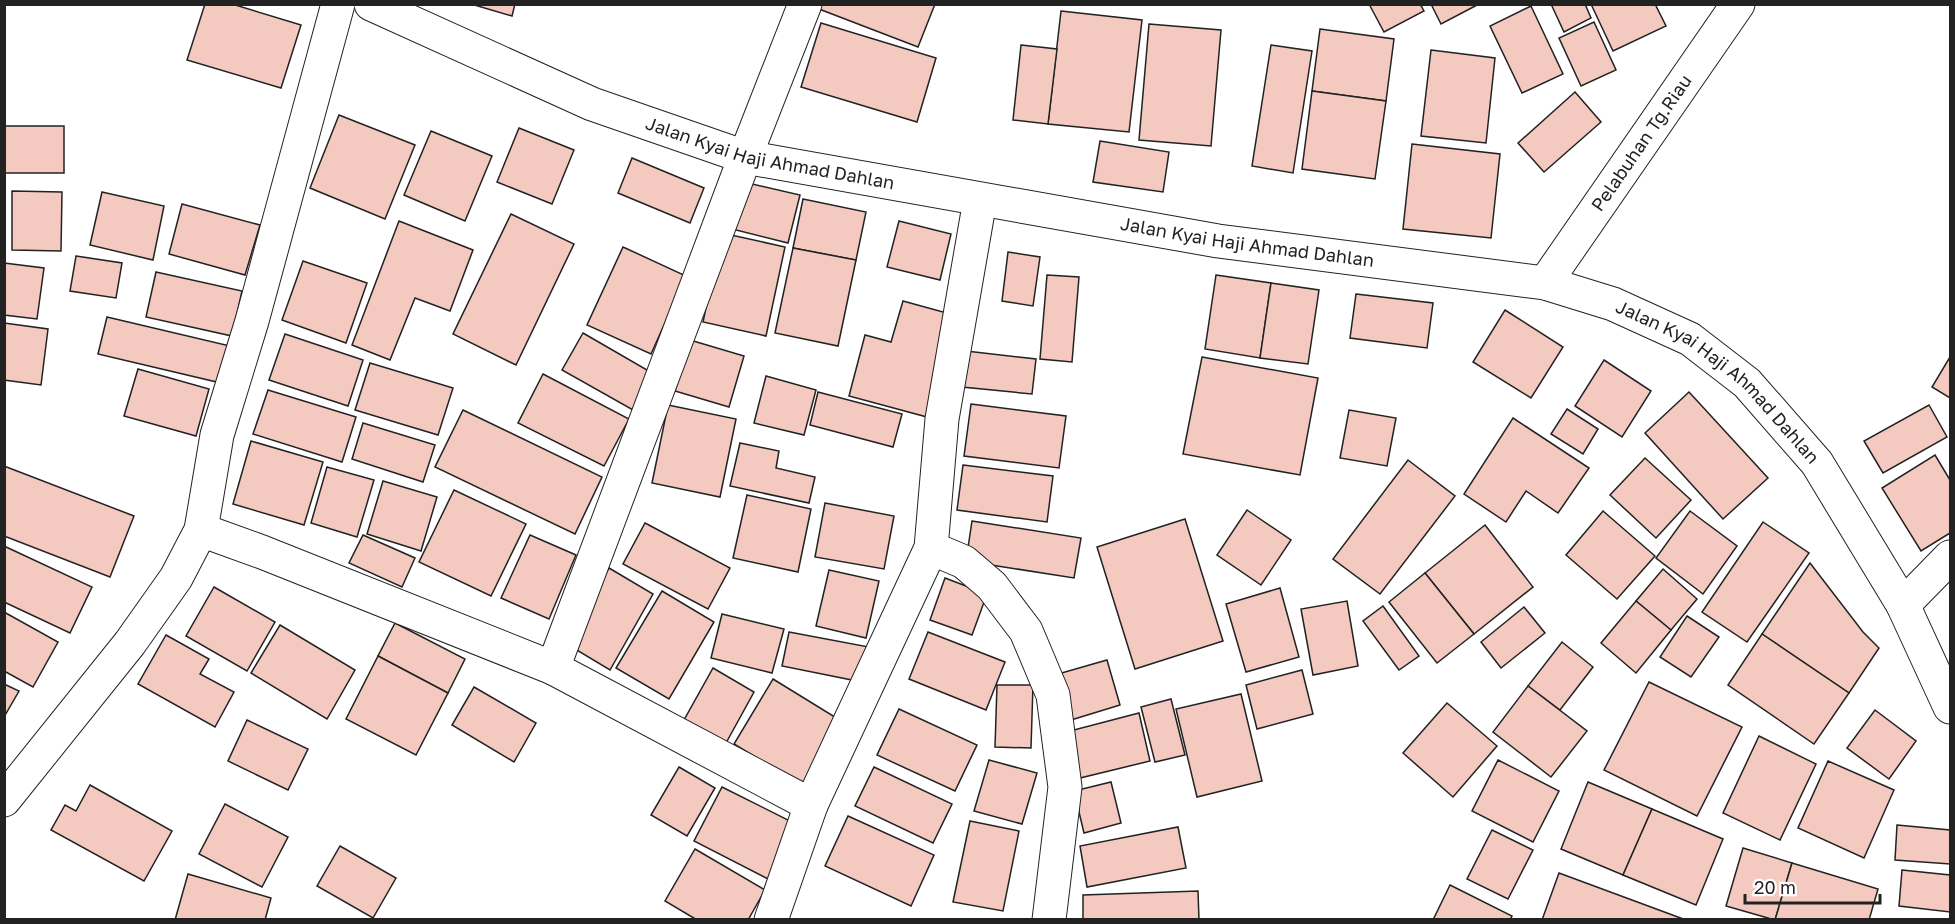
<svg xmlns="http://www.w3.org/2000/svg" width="1955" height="924" viewBox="0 0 1955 924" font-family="'Golos Text',sans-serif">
<rect width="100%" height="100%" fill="#fff"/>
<g fill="#f3c9c0" stroke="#222" stroke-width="1.5">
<polygon points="205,4 232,4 301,25 281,88 187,60"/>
<polygon points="471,4 515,4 512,16"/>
<polygon points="821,4 935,4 918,47 819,9"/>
<polygon points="1369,4 1420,4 1424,11 1384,32"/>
<polygon points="1431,4 1479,4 1441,24"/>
<polygon points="1551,4 1585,4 1591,18 1564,32"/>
<polygon points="1591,4 1655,4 1666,26 1613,51"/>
<polygon points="1531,6 1563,74 1522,93 1490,26"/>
<polygon points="1061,11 1142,20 1129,132 1048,124"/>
<polygon points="1594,22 1616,70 1581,86 1559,38"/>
<polygon points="821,23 936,58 917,122 801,87"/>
<polygon points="1149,24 1221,30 1211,146 1139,140"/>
<polygon points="1320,29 1394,39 1386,101 1312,91"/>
<polygon points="1021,45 1057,49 1048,124 1013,120"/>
<polygon points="1271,45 1312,51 1293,173 1252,166"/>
<polygon points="1431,50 1495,58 1486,143 1421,136"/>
<polygon points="1312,91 1386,101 1375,179 1302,169"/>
<polygon points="1575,92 1601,122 1544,172 1518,143"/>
<polygon points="339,115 415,145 385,219 310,188"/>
<rect x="4" y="126" width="60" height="47"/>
<polygon points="519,128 574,150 552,204 497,182"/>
<polygon points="431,131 492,156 465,221 404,195"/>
<polygon points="1100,141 1169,152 1163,192 1093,182"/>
<polygon points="1412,144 1500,154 1491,238 1403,229"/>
<polygon points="632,158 704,188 690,223 618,193"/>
<polygon points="739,181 800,195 788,243 728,228"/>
<polygon points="12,191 62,192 61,251 12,250"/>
<polygon points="102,192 164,206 153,260 90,245"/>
<polygon points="803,199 866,212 856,260 793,248"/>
<polygon points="182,204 260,225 245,275 169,254"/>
<polygon points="511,214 574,244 516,365 453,334"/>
<polygon points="399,221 473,250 450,311 415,298 390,360 352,345"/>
<polygon points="899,221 951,234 940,280 887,267"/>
<polygon points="722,233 785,247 766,336 703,322"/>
<polygon points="623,247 686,276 651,354 587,325"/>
<polygon points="793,248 856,260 838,346 775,333"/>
<polygon points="1008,252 1040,257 1033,306 1002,301"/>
<polygon points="76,256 122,263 116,298 70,291"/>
<polygon points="303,261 367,283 346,343 282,320"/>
<polygon points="4,263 44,268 37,319 4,315"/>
<polygon points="156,272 242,291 232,336 146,317"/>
<polygon points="1047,275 1079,277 1072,362 1040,359"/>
<polygon points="1216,275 1271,283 1260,358 1205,349"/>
<polygon points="1271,283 1319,290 1308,364 1260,358"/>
<polygon points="1356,294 1433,303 1427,348 1350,338"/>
<polygon points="903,301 954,315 927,417 849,396 865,335 891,342"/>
<polygon points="1505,310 1563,347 1531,398 1473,362"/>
<polygon points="107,317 230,346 221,383 98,354"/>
<polygon points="4,323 48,329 41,385 4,380"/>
<polygon points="583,333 654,374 633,410 562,370"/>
<polygon points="285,334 363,360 348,406 269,380"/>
<polygon points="690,340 744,356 729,407 675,391"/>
<polygon points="966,351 1036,359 1032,394 962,387"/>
<polygon points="1202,357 1318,378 1300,475 1183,454"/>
<polygon points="1950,357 1950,398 1932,387"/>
<polygon points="1604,360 1651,391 1622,437 1575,406"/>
<polygon points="370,363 453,388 438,435 355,410"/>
<polygon points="138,369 209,389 196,436 124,416"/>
<polygon points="543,374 629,419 604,466 518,423"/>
<polygon points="766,376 816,390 804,435 754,423"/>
<polygon points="268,390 356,417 342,462 253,434"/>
<polygon points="818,392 902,414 893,447 810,425"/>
<polygon points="1689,392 1768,478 1723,519 1645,433"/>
<polygon points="971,404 1066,416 1059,468 964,456"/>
<polygon points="668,405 736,419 720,497 652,483"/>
<polygon points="1929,405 1947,437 1883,473 1864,441"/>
<polygon points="1567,409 1598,429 1583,454 1551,434"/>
<polygon points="463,410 602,477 575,534 435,467"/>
<polygon points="1349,410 1396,418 1387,466 1340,458"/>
<polygon points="1513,418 1589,468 1558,513 1526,491 1506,522 1464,494"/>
<polygon points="363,423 435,445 423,482 352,459"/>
<polygon points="251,441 323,462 304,525 233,504"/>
<polygon points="740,443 779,451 776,468 815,477 809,503 730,486"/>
<polygon points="1935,455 1950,480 1950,533 1921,551 1882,488"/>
<polygon points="1645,458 1691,500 1656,538 1610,495"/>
<polygon points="1408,460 1455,496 1380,594 1333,559"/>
<polygon points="963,465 1053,476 1047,522 957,510"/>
<polygon points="4,466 134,516 110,577 4,536"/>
<polygon points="327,467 374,480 357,537 311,523"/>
<polygon points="383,481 437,497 421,551 367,534"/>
<polygon points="454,490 526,524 491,596 419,562"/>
<polygon points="747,495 811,509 798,572 733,558"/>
<polygon points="825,503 894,516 884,569 815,557"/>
<polygon points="1247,510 1291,540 1261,585 1217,555"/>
<polygon points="1603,511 1655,556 1617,599 1566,555"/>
<polygon points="1690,511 1737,546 1703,594 1656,558"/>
<polygon points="1185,519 1223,641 1135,669 1097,547"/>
<polygon points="972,521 1081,538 1074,578 966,561"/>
<polygon points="1763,522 1809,553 1747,642 1702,612"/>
<polygon points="645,523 730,568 708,609 623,564"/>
<polygon points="1485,525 1533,587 1474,634 1425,573"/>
<polygon points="363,535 415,558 402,587 349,563"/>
<polygon points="530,535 576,555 549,619 501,598"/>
<polygon points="4,546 92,587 70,633 4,602"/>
<polygon points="1810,563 1863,632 1879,648 1849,693 1762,634"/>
<polygon points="609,568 653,594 610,670 565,643"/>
<polygon points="1663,569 1697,599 1671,630 1636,601"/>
<polygon points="829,570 879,581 866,638 816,626"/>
<polygon points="1425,573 1474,634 1437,663 1389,602"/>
<polygon points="945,578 987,594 972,635 930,620"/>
<polygon points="214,587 275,622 247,671 186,636"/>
<polygon points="1280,588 1299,657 1246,672 1226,604"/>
<polygon points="662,591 714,622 669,699 616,668"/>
<polygon points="1347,601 1358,666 1313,675 1301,609"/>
<polygon points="1636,601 1671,630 1636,673 1601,643"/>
<polygon points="1383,606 1419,656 1399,670 1363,621"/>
<polygon points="1524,607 1545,633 1501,668 1481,642"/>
<polygon points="4,612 58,642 33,687 4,671"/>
<polygon points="722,614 784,629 772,673 711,658"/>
<polygon points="1687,616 1719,637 1691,677 1660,657"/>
<polygon points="395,623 465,659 448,693 378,656"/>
<polygon points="280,625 355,670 327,719 251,673"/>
<polygon points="789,632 869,647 862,682 782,666"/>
<polygon points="928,632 1005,662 986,710 909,679"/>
<polygon points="1762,634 1849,693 1814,744 1728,685"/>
<polygon points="166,635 209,659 200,674 234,692 215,727 138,684"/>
<polygon points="1562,642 1593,667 1560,710 1528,686"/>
<polygon points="378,656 448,693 416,755 346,719"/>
<polygon points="1107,660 1120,705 1071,720 1058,674"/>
<polygon points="713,668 754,692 726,743 684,720"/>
<polygon points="1302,670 1313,714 1257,729 1246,685"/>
<polygon points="773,679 843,722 804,786 734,744"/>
<polygon points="1649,682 1742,727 1697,816 1604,770"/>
<polygon points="4,684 19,691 4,717"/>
<polygon points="997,685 1033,685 1031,748 995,747"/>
<polygon points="1528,686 1587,731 1551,777 1493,732"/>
<polygon points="474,687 536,723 514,762 452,725"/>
<polygon points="1241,694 1262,781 1197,797 1176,709"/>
<polygon points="1171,699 1185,755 1155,762 1141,707"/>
<polygon points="1447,703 1497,746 1453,797 1403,753"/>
<polygon points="899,709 977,745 955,791 877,755"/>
<polygon points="1875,710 1916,741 1889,779 1847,748"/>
<polygon points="1139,713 1150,761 1080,778 1070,731"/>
<polygon points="247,720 308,749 288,790 228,761"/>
<polygon points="1759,736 1816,764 1780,840 1723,813"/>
<polygon points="989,760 1037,773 1022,824 974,811"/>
<polygon points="1498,760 1559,791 1533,842 1472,811"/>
<polygon points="1828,761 1894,790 1864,858 1798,828"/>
<polygon points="679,767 715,788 687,836 651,815"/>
<polygon points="874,767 952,804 933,843 855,806"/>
<polygon points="1111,782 1121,823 1084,833 1074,791"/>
<polygon points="1588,782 1652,809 1623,875 1561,849"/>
<polygon points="90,785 172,831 144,881 51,830 65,805 76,811"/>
<polygon points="722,787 798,825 770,880 694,841"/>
<polygon points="225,804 288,837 262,887 199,854"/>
<polygon points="1652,809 1723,839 1696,905 1623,875"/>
<polygon points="848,816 934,855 911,906 825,866"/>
<polygon points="970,821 1019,831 1003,911 953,902"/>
<polygon points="1897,825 1950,830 1950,864 1895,860"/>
<polygon points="1178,827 1186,868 1087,887 1080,846"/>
<polygon points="1492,830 1533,850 1508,899 1467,879"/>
<polygon points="340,846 396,878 373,918 317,886"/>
<polygon points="1743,848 1792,863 1775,920 1726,906"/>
<polygon points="695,849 765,890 748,920 697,920 665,901"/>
<polygon points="1792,863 1878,889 1869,920 1775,920"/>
<polygon points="1902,870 1950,875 1950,912 1899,906"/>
<polygon points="1559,873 1686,920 1542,920"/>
<polygon points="188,874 271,898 265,920 175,920"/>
<polygon points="1450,885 1512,916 1510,920 1433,920"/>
<polygon points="1198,891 1199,920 1083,920 1083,895"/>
</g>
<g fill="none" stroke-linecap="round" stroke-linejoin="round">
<g stroke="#222" stroke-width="35">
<g id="street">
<path id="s1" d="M1545,283L1738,4"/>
<polyline points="201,530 262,552 553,668 811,805 931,548 942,419 980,200"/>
<polyline points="931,548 964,562 992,586 1026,631 1053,695 1065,787 1049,920"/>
<polyline points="1903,605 1950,557"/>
<polyline points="553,668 745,157 805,4"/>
<polyline points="4,800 130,643 176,578 201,530 217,435 252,321 338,4"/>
<polyline points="771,920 811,805"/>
</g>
</g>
<g stroke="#222" stroke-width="35">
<g id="secondary">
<path id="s2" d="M371,4L592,104L745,157L1218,241L1545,283L1613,304L1690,339L1747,383L1817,463L1903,605L1950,707"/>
</g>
</g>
<use href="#street" stroke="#fff" stroke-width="33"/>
<use href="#secondary" stroke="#fff" stroke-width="33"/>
</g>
<g text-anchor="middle" stroke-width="4.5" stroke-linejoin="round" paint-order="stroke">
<g font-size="18" fill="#222" stroke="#fff">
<text dy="6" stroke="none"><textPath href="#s1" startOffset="170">Pelabuhan Tg.Riau</textPath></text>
<text dy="6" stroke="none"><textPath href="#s2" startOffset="428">Jalan Kyai Haji Ahmad Dahlan</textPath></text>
<text dy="6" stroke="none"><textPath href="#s2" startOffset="914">Jalan Kyai Haji Ahmad Dahlan</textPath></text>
<text dy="6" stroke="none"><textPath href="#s2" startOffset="1418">Jalan Kyai Haji Ahmad Dahlan</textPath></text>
</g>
</g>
<rect width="1955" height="924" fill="none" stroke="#222222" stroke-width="12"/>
<path d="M1745 894v9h135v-9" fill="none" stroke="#222222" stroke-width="3"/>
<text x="1754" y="894" font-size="18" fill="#222222" stroke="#ffffff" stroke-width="4.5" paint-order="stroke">20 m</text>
</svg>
